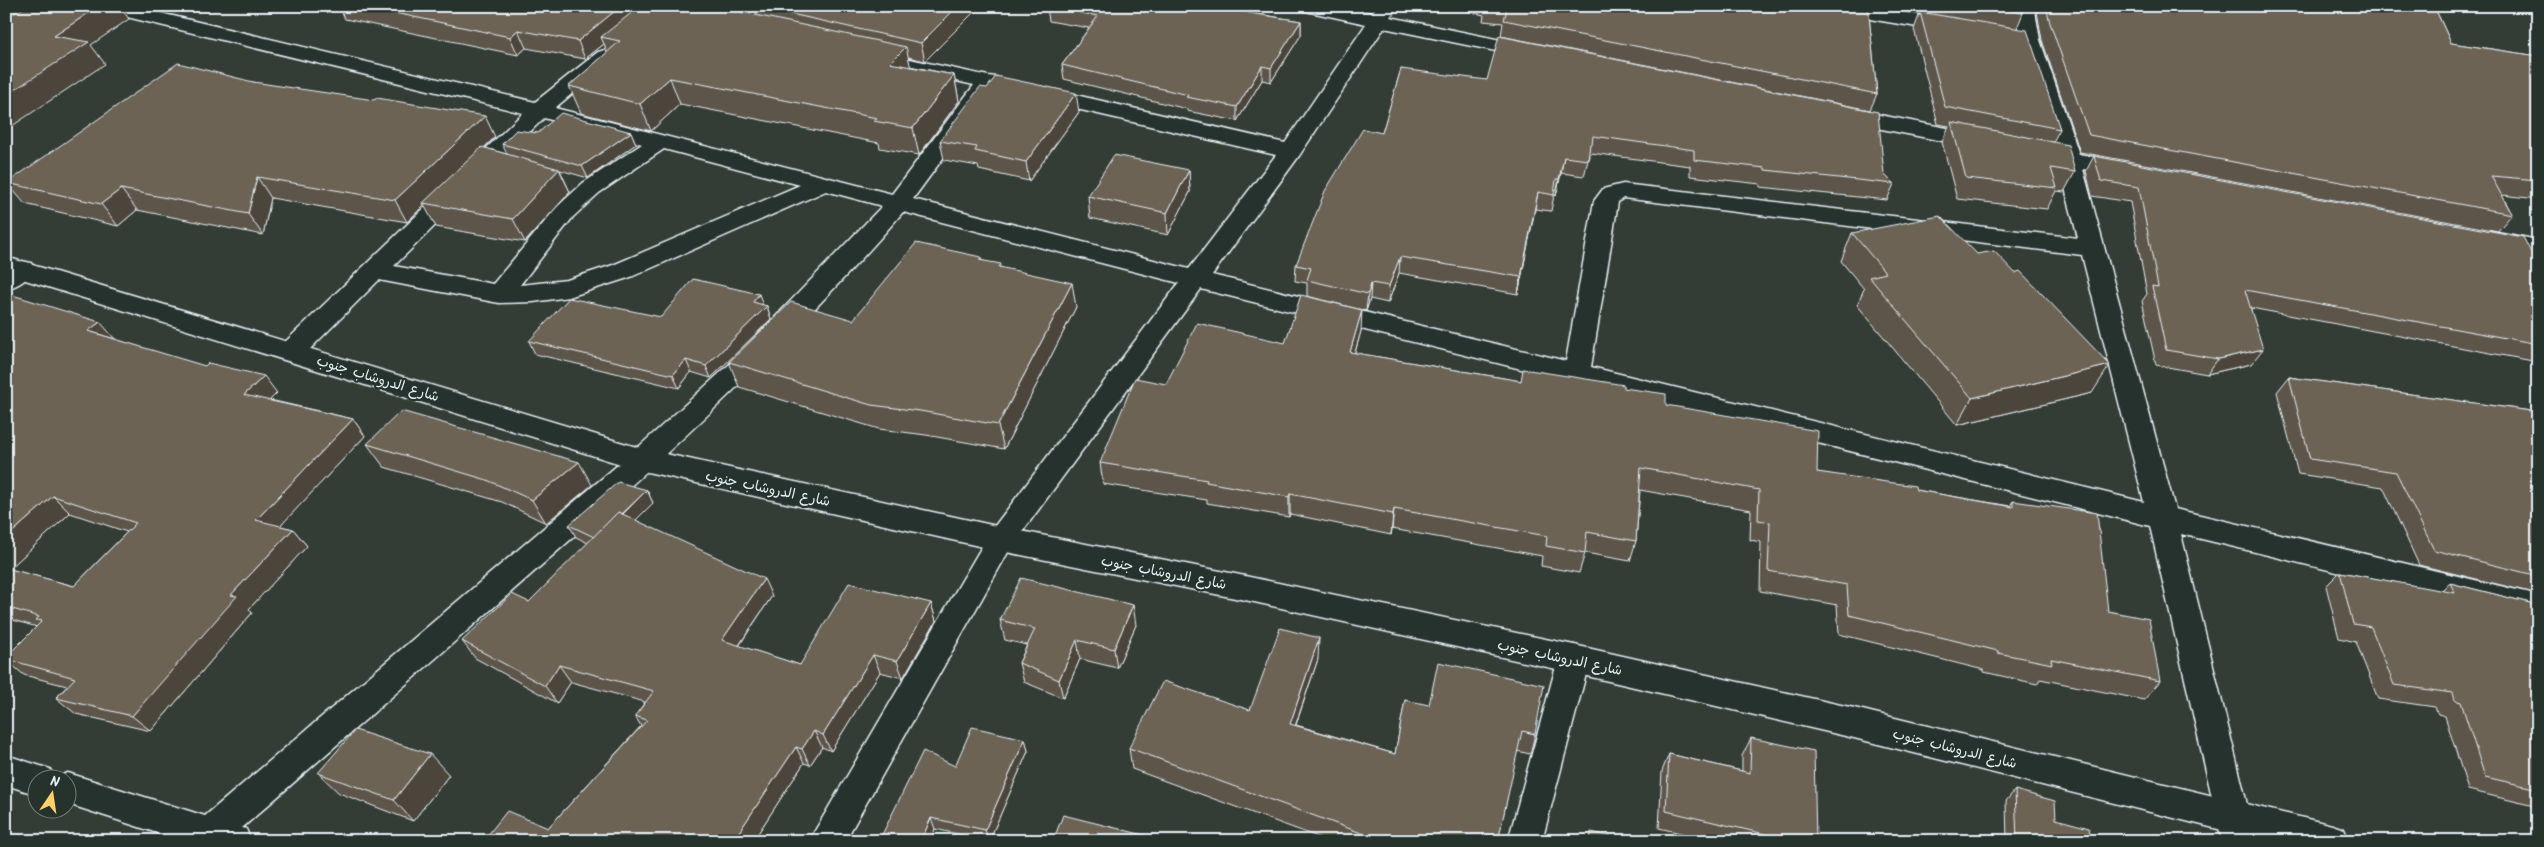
<svg xmlns="http://www.w3.org/2000/svg" width="2544" height="847" viewBox="0 0 2544 847" font-family="Kalam,'Playpen Sans Arabic',sans-serif">
<rect width="100%" height="100%" fill="#343d35"/>
<filter id="ink" filterUnits="userSpaceOnUse"><feTurbulence type="fractalNoise" baseFrequency=".02" numOctaves="2"/><feDisplacementMap in="SourceGraphic" scale="10" xChannelSelector="R" yChannelSelector="G"/><feConvolveMatrix kernelMatrix="1 2 1 2 8 2 1 2 1" color-interpolation-filters="sRGB"/></filter>
<g filter="url(#ink)">
<g fill="none" stroke-linecap="round" stroke-linejoin="round">
<g stroke="#e8f1f8" stroke-width="3">
<g id="minor">
<path d="M95,6H131L535,102L598,52L605,50L612,52L616,56L612,60L555,108L892,194L974,85L866,61L862,57L866,53L873,51L988,76L996,77L999,82L913,199L1189,269L1276,155L1033,99L1030,94L1033,89L1041,87L1285,143L1366,24L1301,10L1298,6H1338L1372,13L1377,6H1395L1396,8L1390,17L1534,47L1541,49L1544,53L1541,57L1534,59L1384,28L1299,156L1212,275L1566,361L1594,201L1603,189L1623,184L2078,238L2059,165L2027,158L2024,153L2027,148L2035,146L2055,150L2020,40L2014,6H2034L2040,40L2079,154L2133,165L2137,170L2133,175L2125,177L2083,169L2175,509L2538,595V621L2181,534L2256,841H2222L2150,526L1201,289L1011,547L845,841H809L991,531L1179,283L903,212C786,348 654,467 519,585C427,666 334,747 242,828L246,829L251,841H182L68,804V780L56,778L68,773L205,816L633,452L732,362L882,206L826,191L631,277L569,297L533,302L499,303L379,280L301,358L292,360L283,358L279,351L283,344L523,113L98,10ZM544,118L642,144L583,183L557,207L493,284L394,266ZM664,149L800,185L613,265L567,280L520,285L573,217L599,193ZM1623,198L2082,255L2144,502L1591,367L1618,202Z"/>
<polygon points="1817,6 1865,6 1954,21 1961,23 1964,27 1961,31 1954,33 1827,12 1820,10"/>
<polygon points="1844,108 1983,135 1991,137 1994,142 1991,147 1983,149 1836,120 1833,115 1836,110"/>
<polygon points="2492,231 2538,240 2538,256 2483,245 2480,239 2483,233"/>
<path d="M22,261L31,263L34,269C28,279 18,286 6,289V268Z"/>
<polygon points="1574,645 1585,649 1590,659 1542,841 1508,841 1558,659 1563,649"/>
<polygon points="6,755 50,769 55,780 38,780 38,795 6,785"/>
</g>
</g>
<g stroke="#e8f1f8" stroke-width="3">
<polygon id="tertiary" points="6,257 643,449 1001,527 1245,576 1574,645 1854,708 2332,825 2344,829 2349,841 2266,841 1854,738 1574,673 1245,600 1001,551 643,471 6,274"/>
</g>
<use href="#minor" fill="#26332d" fill-rule="evenodd"/>
<use href="#tertiary" fill="#26332d" fill-rule="evenodd"/>
</g>
<g fill="#5d5548" stroke="#e8f1f8" fill-rule="evenodd">
<polygon points="338,6 638,6 638,7 640,6 750,6 743,13 757,16 754,6 980,6 925,61 908,57 910,66 954,75 959,101 919,155 880,148 879,143 680,104 651,131 581,113 569,86 607,53 604,44 585,59 526,48 518,55 345,19"/>
<polygon points="1048,6 1229,6 1227,9 1301,21 1301,35 1271,82 1262,80 1237,121 1187,111 1187,109 1064,79 1062,65 1089,28 1049,21 1047,7"/>
<polygon points="1445,6 1868,6 1877,94 1870,110 1501,36 1503,23 1483,21 1484,15"/>
<polygon points="1908,6 2022,6 2023,13 2017,28 2060,129 2053,142 2075,172 2064,192 2056,191 2047,209 1957,199 1942,142 1949,126 1938,124 1914,29 1920,13 1909,12"/>
<polygon points="2036,6 2434,6 2451,43 2538,56 2538,199 2502,195 2512,214 2498,231 2080,152 2042,40"/>
<polygon points="1401,69 1884,174 1894,184 1887,200 1760,187 1760,184 1690,176 1690,166 1591,153 1589,160 1588,160 1584,176 1561,173 1556,196 1554,195 1551,211 1535,209 1518,294 1399,273 1388,303 1370,299 1366,311 1307,296 1307,283 1295,281 1296,265 1382,133"/>
<polygon points="253,82 495,137 484,148 507,154 502,144 538,133 631,132 636,144 588,178 560,170 570,192 525,242 436,227 424,205 407,222 271,198 263,235 137,210 118,226 25,204 7,183"/>
<polygon points="1079,112 1029,181 979,170 978,166 944,160 940,141"/>
<polygon points="2094,156 2538,258 2538,362 2251,308 2251,364 2207,374 2156,365 2142,301 2147,294 2130,202 2092,196 2086,171"/>
<polygon points="1189,170 1190,192 1168,235 1090,218 1088,196"/>
<polygon points="1852,233 1977,254 2015,273 2092,393 1957,425 1857,305 1864,289 1841,261"/>
<polygon points="981,257 981,260 1002,268 1076,307 1004,449 926,435 879,429 739,387 729,362 853,320"/>
<path d="M6,293L115,339L277,393L270,400L353,419L365,436L280,526L293,529L307,546L249,609L252,613L151,731L76,714L56,698L67,686L24,675L6,660V657L37,627L6,618ZM70,513L127,532L74,586L9,569Z"/>
<polygon points="767,306 771,319 711,378 691,372 679,388 535,354 529,341 661,317"/>
<polygon points="1361,331 1355,353 1521,381 1624,388 1666,405 1817,472 1916,490 2010,506 2013,501 2108,611 2160,681 2144,700 2040,679 2037,684 1984,672 1984,670 1839,634 1837,605 1760,591 1761,542 1750,540 1751,510 1640,490 1636,541 1630,561 1585,553 1579,573 1541,566 1542,556 1392,529 1391,535 1290,514 1289,517 1207,503 1207,500 1103,484 1100,463 1166,384 1285,343"/>
<polygon points="2289,377 2538,412 2538,594 2419,565 2383,487 2298,474 2277,392"/>
<polygon points="367,444 592,485 546,523 502,502 384,467"/>
<polygon points="647,490 653,503 635,520 772,596 739,646 800,665 931,603 936,621 903,678 880,672 831,751 822,747 810,765 804,763 753,841 483,841 548,828 641,726 635,716 645,702 571,682 557,703 475,658 462,641 529,602 588,543 576,537 569,525"/>
<polygon points="2340,572 2442,591 2450,583 2538,605 2538,807 2468,790 2445,716 2438,714 2435,707 2378,699 2356,642 2339,638 2326,586"/>
<polygon points="1000,620 1136,625 1117,668 1080,659 1063,698 1024,682 1019,663 1027,645 1005,640"/>
<polygon points="1318,659 1296,725 1395,754 1405,700 1535,734 1530,754 1517,751 1498,841 1329,841 1132,769 1129,748 1250,710"/>
<polygon points="1751,738 1816,841 1715,841 1659,828 1662,771 1669,754 1742,771 1742,756"/>
<polygon points="1025,739 1028,751 989,841 935,829 930,841 879,841 955,766"/>
<polygon points="318,773 449,775 413,821 339,793"/>
<polygon points="2015,790 2056,819 2091,841 2007,841 2006,801"/>
</g>
<g fill="#4c453b" stroke="#e8f1f8">
<polygon points="6,6 44,6 6,30"/>
<polygon points="99,6 120,6 129,19 91,45 105,64 6,130 6,95 54,36"/>
<polygon points="621,6 638,6 641,14 601,37 604,44 585,59 578,41"/>
<polygon points="731,6 750,6 735,19"/>
<polygon points="958,6 980,6 925,61 921,43"/>
<polygon points="1219,6 1229,6 1218,22 1218,8"/>
<polygon points="1301,21 1301,35 1271,82 1271,68"/>
<polygon points="518,30 526,48 518,55 510,37"/>
<polygon points="906,47 912,73 890,63"/>
<polygon points="1262,66 1262,80 1237,121 1237,107"/>
<polygon points="954,75 959,101 919,155 913,128"/>
<polygon points="670,78 680,104 651,131 640,104"/>
<polygon points="1076,93 1079,112 1029,181 1026,162"/>
<polygon points="485,116 495,137 426,204 423,203 424,205 407,222 395,200"/>
<polygon points="631,132 636,144 588,178 582,166"/>
<polygon points="1564,157 1561,173 1556,196 1559,179"/>
<polygon points="559,169 570,192 525,242 513,219"/>
<polygon points="1189,170 1190,192 1168,235 1167,213"/>
<polygon points="257,177 271,198 263,235 248,214"/>
<polygon points="121,189 137,210 118,226 101,204"/>
<polygon points="1538,192 1535,209 1518,294 1521,277"/>
<polygon points="1400,257 1399,273 1388,303 1389,286"/>
<polygon points="1072,283 1076,307 1004,449 998,425"/>
<polygon points="1371,283 1370,299 1366,311 1368,294"/>
<polygon points="759,294 763,306 753,302"/>
<polygon points="767,306 771,319 711,378 706,366"/>
<polygon points="1362,310 1361,331 1349,373 1350,352"/>
<polygon points="100,322 115,339 88,331"/>
<polygon points="2263,349 2251,364 2207,374 2218,359"/>
<polygon points="686,360 691,372 679,388 673,375"/>
<polygon points="2110,365 2092,393 1957,425 1972,398"/>
<polygon points="264,376 277,393 258,412 244,395"/>
<polygon points="353,419 365,436 270,537 256,520"/>
<polygon points="579,462 592,485 546,523 532,500"/>
<polygon points="647,490 653,503 605,551 598,539"/>
<polygon points="1290,494 1290,514 1289,517 1289,497"/>
<polygon points="53,496 70,513 6,572 6,538"/>
<polygon points="1394,509 1392,529 1391,535 1393,514"/>
<polygon points="293,529 307,546 249,609 252,613 151,731 132,716 231,595"/>
<polygon points="764,579 772,596 731,657 722,640"/>
<polygon points="931,603 936,621 903,678 897,661"/>
<polygon points="1133,605 1136,625 1117,668 1114,649"/>
<polygon points="1319,638 1318,659 1289,744 1290,724"/>
<polygon points="1077,640 1080,659 1063,698 1059,680"/>
<polygon points="873,655 880,672 831,751 823,735"/>
<polygon points="559,665 571,682 557,703 545,686"/>
<polygon points="814,731 822,747 810,765 802,749"/>
<polygon points="1025,739 1028,751 989,841 985,830"/>
<polygon points="796,747 804,763 753,841 733,841"/>
<polygon points="430,754 449,775 413,821 394,800"/>
<polygon points="931,818 935,829 930,841 921,841"/>
<polygon points="708,835 712,841 705,841"/>
</g>
<g fill="#6c6354" stroke="#e8f1f8">
<polygon points="27,6 99,6 54,36 89,42 6,95 6,18"/>
<polygon points="361,6 621,6 578,41 518,30 510,37"/>
<polygon points="640,6 713,6 906,47 890,63 954,75 913,128 873,121 877,118 670,78 640,104 569,86 620,41 601,37"/>
<polygon points="755,6 958,6 921,43"/>
<polygon points="1048,6 1219,6 1218,8 1301,21 1271,68 1262,66 1237,107 1186,97 1188,95 1062,65 1098,16 1047,7"/>
<polygon points="1495,6 1868,6 1877,94 1504,20 1507,8"/>
<polygon points="1982,6 2022,6 2023,13"/>
<polygon points="2046,6 2434,6 2451,43 2538,56 2538,180 2491,176 2512,214 2089,135 2050,23"/>
<polygon points="1920,12 2027,30 2060,129 1945,107"/>
<polygon points="1499,36 1878,112 1884,174 1894,184 1765,170 1765,168 1694,160 1694,150 1593,136 1592,144 1590,144 1588,160 1564,157 1559,179 1556,179 1554,195 1538,192 1521,277 1400,257 1389,286 1371,283 1368,294 1307,280 1311,268 1296,265 1325,191 1363,129 1382,133 1401,69 1487,80"/>
<polygon points="178,63 253,82 374,100 377,98 485,116 395,200 257,177 248,214 121,189 101,204 7,183"/>
<polygon points="996,76 1076,93 1026,162 975,151 977,147 940,141 980,87 987,88"/>
<polygon points="561,113 631,132 582,166 502,144 516,130 538,133"/>
<polygon points="1951,122 2068,145 2075,172 2051,168 2057,188 1966,178"/>
<polygon points="482,147 559,169 513,219 423,203"/>
<polygon points="1114,155 1189,170 1167,213 1088,196"/>
<polygon points="2094,156 2523,237 2534,258 2538,258 2538,344 2245,290 2263,349 2218,359 2166,350 2152,286 2158,287 2139,187 2101,181"/>
<polygon points="1940,216 1977,254 1994,251 2015,273 2020,271 2110,365 1972,398 1869,277 1886,273 1852,233"/>
<polygon points="916,243 981,257 979,260 1001,264 999,267 1072,283 998,425 920,411 871,405 729,362 791,302 853,320"/>
<polygon points="693,279 759,294 753,302 767,306 706,366 686,360 673,375 529,341 569,298 661,317"/>
<polygon points="6,293 100,322 88,331 205,366 208,363 264,376 244,395 353,419 256,520 293,529 231,595 237,596 132,716 56,698 75,678 6,659 6,657 42,621 36,620 39,617 6,607 6,568 74,586 136,523 53,496 6,538"/>
<polygon points="1301,295 1362,310 1350,352 1521,381 1523,369 1624,385 1624,388 1666,394 1666,405 1818,431 1817,472 1915,486 1916,490 2013,507 2013,501 2097,513 2108,611 2149,619 2160,681 2051,659 2052,664 1998,653 1998,651 1849,615 1847,585 1768,571 1770,522 1758,520 1759,490 1641,468 1636,541 1587,532 1585,553 1546,546 1547,536 1394,509 1393,514 1290,494 1289,497 1206,482 1207,480 1100,463 1135,378 1166,384 1197,323 1285,343"/>
<polygon points="2289,377 2538,412 2538,576 2434,550 2396,472 2310,459"/>
<polygon points="401,411 579,462 532,500 487,480 367,444"/>
<polygon points="618,482 647,490 622,514 618,512 594,537 569,525"/>
<polygon points="618,512 764,579 722,640 800,665 849,583 931,603 897,661 873,655 823,735 814,731 802,749 796,747 733,841 722,841 708,835 705,841 483,841 507,811 548,828 647,720 635,716 654,691 559,665 545,686 462,641 512,594 529,602"/>
<polygon points="2340,572 2455,593 2450,583 2538,605 2538,789 2485,777 2461,702 2454,700 2452,693 2394,685 2371,627 2353,624"/>
<polygon points="1021,578 1133,605 1114,649 1077,640 1059,680 1019,663 1035,629 1000,620"/>
<polygon points="1280,628 1319,638 1290,724 1395,754 1405,700 1429,705 1438,662 1544,685 1535,734 1522,731 1498,841 1383,841 1129,748 1163,681 1250,710"/>
<polygon points="972,727 1025,739 985,830 931,818 921,841 879,841 923,751 955,766"/>
<polygon points="355,730 430,754 394,800 318,773"/>
<polygon points="1751,738 1814,751 1816,841 1795,841 1666,811 1669,754 1750,773"/>
<polygon points="2015,790 2055,801 2056,819 2089,828 2091,841 2017,841"/>
<polygon points="1063,815 1168,841 1053,841"/>
<polygon points="1591,832 1631,841 1590,841"/>
</g>
</g>
<g text-anchor="middle" stroke-width="4.5" stroke-linejoin="round" paint-order="stroke">
<g font-size="14" fill="#e8f1f8" stroke="#26332d">
<text transform="translate(378 378) rotate(17)" y="5">شارع الدروشاب جنوب</text>
<text transform="translate(768 488) rotate(12)" y="5">شارع الدروشاب جنوب</text>
<text transform="translate(1164 572) rotate(11)" y="5">شارع الدروشاب جنوب</text>
<text transform="translate(1560 657) rotate(12)" y="5">شارع الدروشاب جنوب</text>
<text transform="translate(1955 748) rotate(14)" y="5">شارع الدروشاب جنوب</text>
</g>
</g>
<rect width="2544" height="847" fill="none" stroke="#26332d" stroke-width="25"/>
<rect x="12" y="12" width="2519" height="822" fill="none" stroke="#e8f1f8" stroke-width="2" filter="url(#ink)"/>
<g transform="translate(52 794) rotate(13)"><circle r="24" fill="#26332d" stroke="#747f7e"/>
<path d="M0-4L9 19L0 12L-9 19Z" fill="#ffd166"/>
<text y="-8" font-size="14" font-weight="bold" text-anchor="middle" fill="#e8f1f8">N</text>
</g>
</svg>
